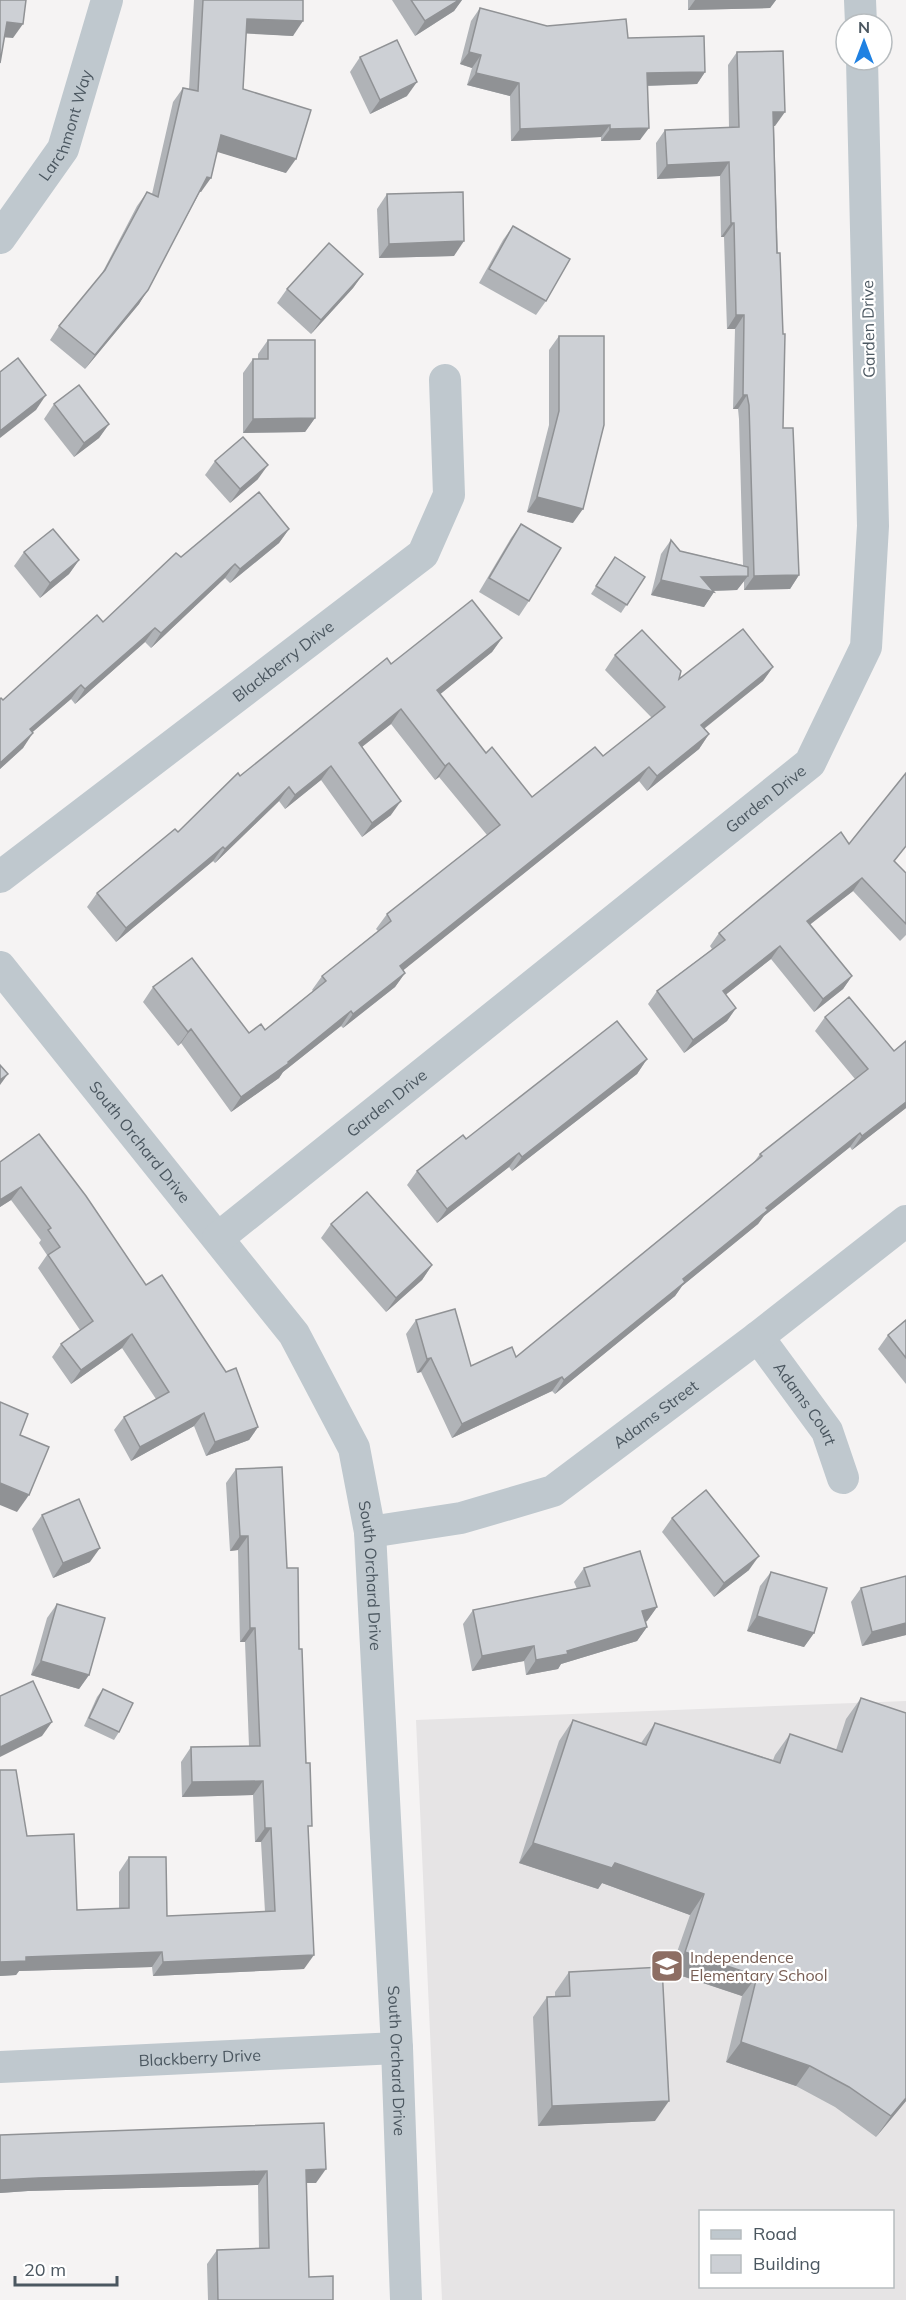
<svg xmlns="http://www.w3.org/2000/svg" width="906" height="2300" viewBox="0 0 906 2300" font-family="Mulish,sans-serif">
<rect width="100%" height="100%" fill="#f5f3f3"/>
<path fill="#e6e4e5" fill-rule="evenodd" d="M906,1701V2300H442L416,1720ZM700,2212H892V2286H700Z"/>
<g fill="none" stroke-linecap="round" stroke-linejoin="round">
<g stroke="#bfc8ce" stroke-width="32">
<polyline points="860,0 861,24"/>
<path id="s1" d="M0,238L63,149L107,0"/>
<path id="s2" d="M0,877L423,554L449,495L445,380"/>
<path id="s3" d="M0,967L294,1334L354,1448L370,1532L397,2048L406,2300"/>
<path id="s4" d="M218,1238L810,763L866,647L873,526L862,60"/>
<path id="s5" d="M758,1337L827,1431L843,1478"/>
<path id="s6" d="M370,1532L461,1518L553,1491L758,1337L906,1221"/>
<path id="s7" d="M0,2067L397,2048"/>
</g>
</g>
<g fill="#b0b3b7">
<polygon points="194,0 303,0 293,36 246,33 243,89 286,173 217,151 201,192 200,192 139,304 85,369 50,340 59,326 99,279 137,206 147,192 152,194 173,102 183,88 189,89"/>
<polygon points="392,0 462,0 454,11 415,36"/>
<polygon points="688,0 776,0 770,8 688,10"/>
<polygon points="480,8 547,26 628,38 705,72 697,84 648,86 640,140 601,141 601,137 511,141 510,96 467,85 472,68 460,64 471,21"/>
<polygon points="737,52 775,126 774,126 783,428 799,575 790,589 744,590 744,581 737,590 712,591 714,592 704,607 651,595 661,554 671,540 680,551 743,565 739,419 738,409 733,409 735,329 727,329 724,237 721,237 720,176 657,179 656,143 665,130 729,128 728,65"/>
<polygon points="360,57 407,96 370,114 350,72"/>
<polygon points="387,194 454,256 379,258 377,209"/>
<polygon points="513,226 546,301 536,315 479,283 503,240"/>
<polygon points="363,274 353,288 311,334 277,303 287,289"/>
<polygon points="559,336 573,523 527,512 549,425 549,350"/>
<polygon points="268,340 315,418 305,432 243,433 243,373 253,359 258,359 258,354"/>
<polygon points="54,404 109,424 99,438 74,457 44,419"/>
<polygon points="215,461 258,479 230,503 205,475"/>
<polygon points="521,524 529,601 519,616 479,592 511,538"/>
<polygon points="289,529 279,543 230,583 225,578 151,648 145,642 75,704 71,699 32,732 23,748 0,769 0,699 3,700 103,622 181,557"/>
<polygon points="24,552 79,560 69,574 40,598 14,566"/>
<polygon points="615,557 645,577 621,613 591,594"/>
<polygon points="502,638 492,652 440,694 486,753 532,797 603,756 652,718 605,670 615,655 679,679 773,667 763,681 704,729 709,734 699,749 647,791 639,781 403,970 405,973 395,987 343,1028 341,1026 283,1072 279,1078 231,1112 181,1043 178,1046 143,1002 153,987 249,1033 265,1030 313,991 312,990 322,976 378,931 376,929 387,914 487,835 439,777 435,780 391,724 362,747 391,815 362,837 321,780 285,809 279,801 215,863 213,861 116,942 87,907 97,893 178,832 240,776 391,664"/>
<polygon points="849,844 895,861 906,873 906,935 900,941 853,891 810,924 852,976 843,989 814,1012 771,959 725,995 736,1008 727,1021 684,1053 648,1004 657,991 712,949 710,946 719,933"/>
<polygon points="825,1017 894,1051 906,1041 906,1108 852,1150 850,1147 764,1216 758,1224 682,1286 675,1296 555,1394 552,1391 452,1438 421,1372 417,1373 406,1334 416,1320 471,1366 516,1357 754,1162 760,1154 855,1079 815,1031"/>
<polygon points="647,1059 637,1074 512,1171 509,1167 437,1223 407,1185 417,1171 466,1139"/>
<polygon points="0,1162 146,1285 258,1427 249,1440 206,1456 194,1426 131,1461 114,1430 124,1417 156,1399 122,1348 71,1384 52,1357 61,1344 80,1330 38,1268 47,1255 39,1243 41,1240 11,1200 0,1207"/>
<polygon points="331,1224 432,1265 422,1280 386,1312 321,1238"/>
<polygon points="906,1320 906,1384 878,1349 888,1335"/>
<polygon points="236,1469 287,1568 299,1649 308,1831 304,1969 153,1976 152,1967 19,1971 16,1975 0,1976 0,1770 27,1836 77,1910 119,1909 119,1872 129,1857 167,1916 265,1912 261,1842 255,1842 253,1795 182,1797 181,1762 191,1747 249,1746 245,1642 240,1642 238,1550 230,1551 226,1483"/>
<polygon points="42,1515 90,1562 53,1578 32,1529"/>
<polygon points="672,1518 749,1570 714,1597 662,1532"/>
<polygon points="584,1568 657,1607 647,1621 646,1622 647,1627 637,1641 561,1664 558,1669 526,1675 524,1661 472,1671 463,1624 473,1610 577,1589 574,1582"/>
<polygon points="771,1572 814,1633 804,1647 747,1631 760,1586"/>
<polygon points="906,1576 906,1635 862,1646 851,1602 861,1588"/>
<polygon points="57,1604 89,1675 79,1689 31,1675 47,1618"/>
<polygon points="103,1689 119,1732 114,1740 84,1726 97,1697"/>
<polygon points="861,1698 906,2101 876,2137 835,2107 796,2086 726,2062 742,1996 670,1972 690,1915 602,1883 598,1889 519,1863 559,1741 573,1720 641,1743 655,1723 773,1760 775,1755 790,1734 836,1750 846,1719"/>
<polygon points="569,1972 655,2121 538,2126 533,2017 547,1997 555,1997 555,1992"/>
<polygon points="324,2123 316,2183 306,2183 309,2277 333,2300 208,2300 207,2264 217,2250 259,2249 258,2185 28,2191 0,2193 0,2135"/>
</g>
<g fill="#909295">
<polygon points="459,0 462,0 454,11 415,36 425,21"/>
<polygon points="695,0 776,0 770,8 688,10"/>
<polygon points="247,19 303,21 293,36 237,33"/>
<polygon points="7,22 23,24 13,38 0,37"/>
<polygon points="469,52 481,55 472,68 460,64"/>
<polygon points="705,72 697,84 638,86 647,73"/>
<polygon points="476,73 519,83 510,96 467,85"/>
<polygon points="417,82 407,96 370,114 380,100"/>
<polygon points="773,112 785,112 775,126 764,126"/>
<polygon points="610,125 601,137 511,141 520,129"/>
<polygon points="649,128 640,140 601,141 610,129"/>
<polygon points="221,135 296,159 286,173 211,150"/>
<polygon points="729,162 720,176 657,179 667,165"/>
<polygon points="207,177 211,178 201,192 198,191"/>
<polygon points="731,223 734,223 724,237 721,237"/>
<polygon points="464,241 454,256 379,258 389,244"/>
<polygon points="363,274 353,288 311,334 321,320"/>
<polygon points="148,290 139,304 85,369 95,355"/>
<polygon points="736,315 744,315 735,329 727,329"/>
<polygon points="46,395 36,410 0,438 0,431"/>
<polygon points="743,395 747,395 738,409 733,409"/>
<polygon points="315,418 305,432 243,433 253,419"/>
<polygon points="109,424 99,438 74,457 84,443"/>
<polygon points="268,465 258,479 230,503 240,489"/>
<polygon points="537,497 583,509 573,523 527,512"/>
<polygon points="289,529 279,543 230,583 240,569"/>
<polygon points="79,560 69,574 40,598 50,583"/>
<polygon points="235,564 225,578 151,648 161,633"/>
<polygon points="799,575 790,589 744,590 754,576"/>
<polygon points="748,576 737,590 708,591 714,592 704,607 651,595 661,580 701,577"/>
<polygon points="155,628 145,642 75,704 85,689"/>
<polygon points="502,638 492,652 427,705 437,690"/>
<polygon points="773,667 763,681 691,739 701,725"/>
<polygon points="81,685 71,699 20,743 30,729"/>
<polygon points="401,709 391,724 349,757 359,743"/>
<polygon points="33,733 23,748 0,769 0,763"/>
<polygon points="709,734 699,749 647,791 657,776"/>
<polygon points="449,763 439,777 435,780 445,766"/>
<polygon points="331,766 321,780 285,809 295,795"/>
<polygon points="649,767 639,781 390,981 400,966"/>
<polygon points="289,787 279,801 215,863 225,849"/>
<polygon points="401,801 391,815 362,837 372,823"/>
<polygon points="223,847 213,861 116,942 126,928"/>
<polygon points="862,878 853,891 798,934 807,921"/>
<polygon points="780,946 771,959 714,1004 723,991"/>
<polygon points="405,973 395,987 343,1028 353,1014"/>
<polygon points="852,976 843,989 814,1012 823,999"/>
<polygon points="736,1008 727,1021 684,1053 693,1040"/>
<polygon points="351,1011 341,1026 283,1072 279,1078 231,1112 241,1097 288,1062"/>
<polygon points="191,1029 181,1043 178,1046 188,1032"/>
<polygon points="647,1059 637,1074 512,1171 522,1157"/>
<polygon points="8,1074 0,1085 0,1080"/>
<polygon points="906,1102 906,1108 852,1150 862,1136"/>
<polygon points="860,1133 850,1147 764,1216 758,1224 682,1286 675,1296 555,1394 564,1380 766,1208"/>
<polygon points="519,1153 509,1167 437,1223 447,1209"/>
<polygon points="21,1187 11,1200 0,1207 0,1200"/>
<polygon points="432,1265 422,1280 386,1312 396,1298"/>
<polygon points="132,1334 122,1348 71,1384 81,1370"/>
<polygon points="431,1358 421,1372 417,1373 427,1359"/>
<polygon points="562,1377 552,1391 452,1438 462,1424"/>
<polygon points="204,1413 194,1426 131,1461 140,1447"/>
<polygon points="258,1427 249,1440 206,1456 215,1442"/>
<polygon points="0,1483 29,1495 17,1512 0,1505"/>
<polygon points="240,1536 248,1536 238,1550 230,1551"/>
<polygon points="100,1548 90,1562 53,1578 63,1563"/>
<polygon points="759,1556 749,1570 714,1597 724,1583"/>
<polygon points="657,1607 647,1621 632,1626 642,1611"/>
<polygon points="757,1616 814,1633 804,1647 747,1631"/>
<polygon points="906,1623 906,1635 862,1646 872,1632"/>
<polygon points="647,1627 637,1641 561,1664 558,1669 526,1675 536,1660"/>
<polygon points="250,1628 255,1628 245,1642 240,1642"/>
<polygon points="534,1646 524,1661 472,1671 482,1656"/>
<polygon points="41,1661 89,1675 79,1689 31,1675"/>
<polygon points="52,1722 42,1736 0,1757 0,1747"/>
<polygon points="263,1781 253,1795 182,1797 192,1782"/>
<polygon points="265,1828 271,1828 261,1842 255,1842"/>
<polygon points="533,1843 615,1863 704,1894 690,1915 602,1883 598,1889 519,1863"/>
<polygon points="162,1952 152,1967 19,1971 16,1975 0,1976 0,1962 26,1957"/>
<polygon points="685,1952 757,1976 742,1996 670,1972"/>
<polygon points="314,1955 304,1969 153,1976 163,1962"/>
<polygon points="741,2042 810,2066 796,2086 726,2062"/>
<polygon points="906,2098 906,2101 876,2137 891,2116"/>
<polygon points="669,2101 655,2121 538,2126 552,2106"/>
<polygon points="326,2169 316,2183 296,2183 306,2170"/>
<polygon points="267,2171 258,2185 28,2191 0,2193 0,2180 38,2178"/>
</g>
<g fill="#cdd0d5" stroke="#909295" stroke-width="1.5">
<polygon points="0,0 26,0 23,24 7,22 0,63"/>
<polygon points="203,0 303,0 303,21 247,19 243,89 311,110 296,159 221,135 211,178 207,177 148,290 95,355 59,326 105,270 147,192 158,197 183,88 198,91"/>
<polygon points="411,0 459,0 425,21"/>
<polygon points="480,8 547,26 626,19 628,38 704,36 705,72 647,73 649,128 610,129 610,125 520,129 519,83 476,73 481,55 469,52"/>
<polygon points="397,40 417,82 380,100 360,57"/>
<polygon points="783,51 785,112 773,112 777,253 780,253 783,334 785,334 783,428 793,428 799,575 754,576 749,405 747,395 743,395 744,315 736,315 734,223 731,223 729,162 667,165 665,130 739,127 737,52"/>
<polygon points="463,192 464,241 389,244 387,194"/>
<polygon points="513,226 570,259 546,301 489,269"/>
<polygon points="329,243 363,274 321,320 287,289"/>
<polygon points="559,336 604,336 604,425 583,509 537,497 559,411"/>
<polygon points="268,340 315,340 315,418 253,419 253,359 268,359"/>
<polygon points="18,358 46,395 0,431 0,372"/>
<polygon points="79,385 109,424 84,443 54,404"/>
<polygon points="243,437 268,465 240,489 215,461"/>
<polygon points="259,492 289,529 240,569 235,564 161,633 155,628 85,689 81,685 30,729 33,733 0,763 0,699 1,698 3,700 97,615 103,622 176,553 181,557"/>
<polygon points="521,524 561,548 529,601 489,578"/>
<polygon points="53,529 79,560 50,583 24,552"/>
<polygon points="671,540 680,551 748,567 748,576 701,577 714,592 661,580"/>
<polygon points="615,557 645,577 627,605 596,586"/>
<polygon points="472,600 502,638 437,690 486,753 492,747 532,797 595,747 603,756 665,707 615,655 642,630 681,671 679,679 743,629 773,667 701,725 709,734 657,776 649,767 400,966 405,973 353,1014 351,1011 288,1062 289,1063 241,1097 191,1029 188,1032 153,987 192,958 249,1033 261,1024 265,1030 326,981 322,976 391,921 387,914 500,825 449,763 445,766 401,709 359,743 401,801 372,823 331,766 295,795 289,787 225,849 223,847 126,928 97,893 175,829 178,832 238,773 240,776 387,658 391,664"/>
<polygon points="906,773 906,846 894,861 906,873 906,924 862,878 807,921 852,976 823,999 780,946 723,991 736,1008 693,1040 657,991 725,940 719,933 841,832 849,844"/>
<polygon points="849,997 894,1051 906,1041 906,1102 862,1136 860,1133 766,1208 768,1210 683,1279 685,1282 564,1380 562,1377 462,1424 431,1358 427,1359 416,1320 455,1309 471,1366 512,1347 516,1357 762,1156 760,1154 868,1069 825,1017"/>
<polygon points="617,1021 647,1059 522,1157 519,1153 447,1209 417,1171 463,1135 466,1139"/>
<polygon points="0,1065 8,1074 0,1080"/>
<polygon points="39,1134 86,1196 146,1285 162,1275 226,1372 236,1368 258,1427 215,1442 204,1413 140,1447 124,1417 169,1392 132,1334 81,1370 61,1344 93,1321 48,1255 60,1247 48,1230 51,1228 21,1187 0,1200 0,1162"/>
<polygon points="367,1192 432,1265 396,1298 331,1224"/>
<polygon points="906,1320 906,1358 888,1335"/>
<polygon points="0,1402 28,1414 20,1435 49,1447 29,1495 0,1483"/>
<polygon points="282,1467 287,1568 298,1568 299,1649 302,1649 306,1763 310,1763 312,1826 308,1826 314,1955 163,1962 162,1952 26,1957 26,1961 0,1962 0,1770 16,1770 27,1836 74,1834 77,1910 129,1908 129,1857 166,1857 167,1916 275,1911 271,1828 265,1828 263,1781 192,1782 191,1747 260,1746 255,1628 250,1628 248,1536 240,1536 236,1469"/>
<polygon points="706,1490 759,1556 724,1583 672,1518"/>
<polygon points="79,1499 100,1548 63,1563 42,1515"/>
<polygon points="640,1551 657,1607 642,1611 647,1627 567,1651 568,1654 536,1660 534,1646 482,1656 473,1610 590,1586 584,1568"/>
<polygon points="771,1572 827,1588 814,1633 757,1616"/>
<polygon points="906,1576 906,1623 872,1632 861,1588"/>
<polygon points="57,1604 105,1618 89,1675 41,1661"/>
<polygon points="33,1681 52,1722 0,1747 0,1696"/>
<polygon points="103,1689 133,1703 119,1732 89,1718"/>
<polygon points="861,1698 906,1713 906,2098 891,2116 849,2087 810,2066 741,2042 757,1976 685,1952 704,1894 615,1863 612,1868 533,1843 573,1720 646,1745 655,1723 780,1763 790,1734 842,1752"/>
<polygon points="662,1967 669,2101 552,2106 547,1997 570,1996 569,1972"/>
<polygon points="324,2123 326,2169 306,2170 309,2277 333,2276 333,2300 218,2300 217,2250 269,2248 267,2171 38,2178 0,2180 0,2135"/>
</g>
<defs>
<g id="school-square" transform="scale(1.725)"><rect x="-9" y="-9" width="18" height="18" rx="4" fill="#8d6e63" stroke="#fff"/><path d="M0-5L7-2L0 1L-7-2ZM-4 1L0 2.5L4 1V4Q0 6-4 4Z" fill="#fff"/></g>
</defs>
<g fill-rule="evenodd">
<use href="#school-square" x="667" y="1966"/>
</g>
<g text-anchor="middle" stroke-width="4.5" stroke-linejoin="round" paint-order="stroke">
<g font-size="16" fill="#4b5760" stroke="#fff">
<text dy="6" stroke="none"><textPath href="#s1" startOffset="132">Larchmont Way</textPath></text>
<text transform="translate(868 329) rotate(-91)" y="6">Garden Drive</text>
<text dy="6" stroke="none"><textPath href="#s2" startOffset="356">Blackberry Drive</textPath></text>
<text dy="6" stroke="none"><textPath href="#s4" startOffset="702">Garden Drive</textPath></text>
<text dy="6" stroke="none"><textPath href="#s4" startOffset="216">Garden Drive</textPath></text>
<text dy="6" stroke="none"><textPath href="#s3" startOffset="224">South Orchard Drive</textPath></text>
<text dy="6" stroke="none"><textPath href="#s5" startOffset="82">Adams Court</textPath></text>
<text dy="6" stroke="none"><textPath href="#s6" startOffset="316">Adams Street</textPath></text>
<text dy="6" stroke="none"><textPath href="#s3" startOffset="728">South Orchard Drive</textPath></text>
<text dy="6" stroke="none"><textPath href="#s7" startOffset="200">Blackberry Drive</textPath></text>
<text dy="6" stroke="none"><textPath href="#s3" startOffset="1214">South Orchard Drive</textPath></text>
</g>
<g font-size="16" fill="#785e54" stroke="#fff" text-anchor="start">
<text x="690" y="1963">Independence<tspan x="690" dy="18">Elementary School</tspan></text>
</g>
</g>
<rect x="699" y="2210" width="195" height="78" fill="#ffffff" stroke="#b7bcbf" stroke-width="1.5"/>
<rect x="711" y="2230" width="30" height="9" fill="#bfc8ce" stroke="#b7bcbf" stroke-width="1.5"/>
<text x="753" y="2240" font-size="18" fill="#4b5760">Road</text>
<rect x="711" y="2255" width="30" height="18" fill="#cdd0d5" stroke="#b7bcbf" stroke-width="1.5"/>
<text x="753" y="2270" font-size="18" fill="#4b5760">Building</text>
<g transform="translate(864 42)"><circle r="28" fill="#ffffff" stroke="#b7bcbf" stroke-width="1.5"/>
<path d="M0-4.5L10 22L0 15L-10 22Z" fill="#1f81e2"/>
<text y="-9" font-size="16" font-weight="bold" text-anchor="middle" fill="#4b5760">N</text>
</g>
<path d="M15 2276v9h102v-9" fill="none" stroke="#4b5760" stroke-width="3"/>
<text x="24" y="2276" font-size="18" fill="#4b5760" stroke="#ffffff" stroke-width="4.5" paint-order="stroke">20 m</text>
</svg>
